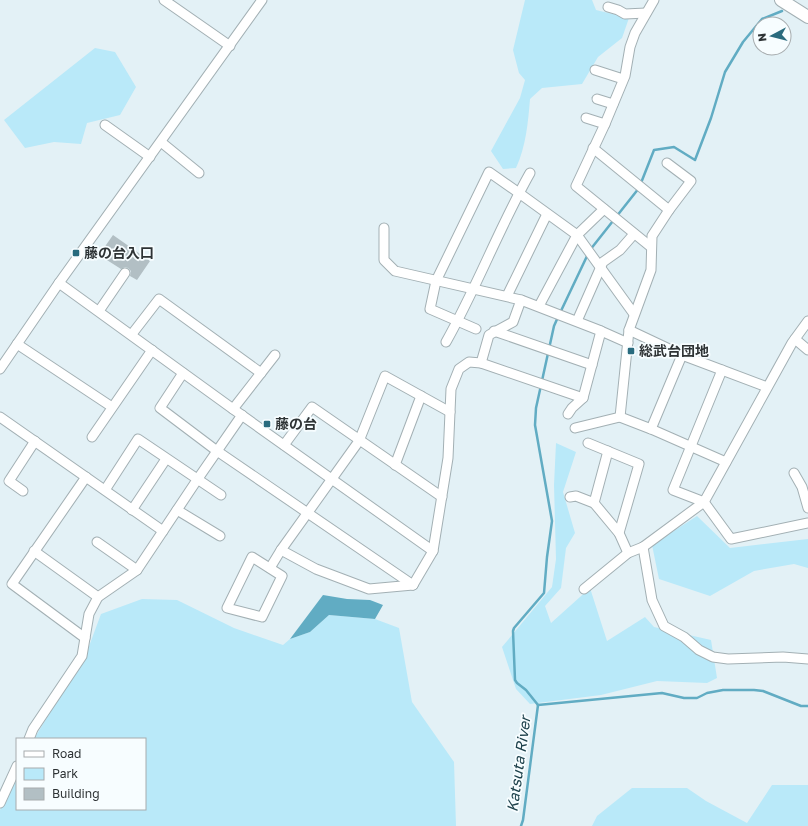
<svg xmlns="http://www.w3.org/2000/svg" width="808" height="826" viewBox="0 0 808 826" font-family="'Golos Text','Noto Sans JP',sans-serif">
<rect width="100%" height="100%" fill="#e3f1f6"/>
<g fill="#b9e9f9">
<path d="M525,0H592L596,10L629,18L622,38L598,57L582,84L542,88L530,99C528,123 526,146 516,168L503,169L491,151L520,98L525,80L519,73L513,50Z"/>
<polygon points="95,48 115,52 136,87 120,115 87,123 81,144 54,142 25,148 4,120"/>
<polygon points="556,443 576,452 563,492 575,533 566,548 561,588 545,606 551,623 590,588 607,641 645,617 654,627 711,640 717,678 707,683 657,681 601,695 530,704 516,689 502,647 552,587 556,559 554,485"/>
<polygon points="697,516 730,548 808,539 808,568 794,564 754,571 710,596 659,579 652,545"/>
<polygon points="142,599 177,600 234,628 283,645 290,639 310,632 329,615 375,619 399,628 412,702 454,762 456,826 0,826 0,810 17,774 17,809 145,809 145,739 34,739 88,649 101,614"/>
<polygon points="772,785 808,785 808,826 592,826 597,816 632,788 687,788 706,801 747,823"/>
</g>
<polygon fill="#61acc3" points="323,595 347,599 370,600 383,605 375,619 329,615 310,632 290,639"/>
<g fill="none" stroke-linecap="round" stroke-linejoin="round">
<g stroke="#61acc3" stroke-width="2.5">
<polyline points="590,250 639,188 654,150 674,147 695,160 711,118 725,72 743,42 762,19 782,11"/>
<polyline points="560,313 588,254"/>
<polyline points="538,705 526,690 517,683 515,680 513,631 514,628 544,593 547,557 552,521 535,425 536,408 554,326 558,317"/>
<polyline points="538,705 662,693 684,698 697,698 707,693 723,690 754,690 763,691 801,706 808,706"/>
<polyline points="521,826 523,820 538,705"/>
</g>
</g>
<polygon fill="#b2bfc4" points="113,235 150,261 137,280 130,276 131,271 128,268 125,267 121,269 99,255"/>
<g fill="none" stroke-linecap="round" stroke-linejoin="round">
<g stroke="#a3b0b4" stroke-width="11">
<g id="street">
<polyline points="164,0 230,46"/>
<polyline points="608,7 618,10 625,14 646,13"/>
<polyline points="595,70 623,79"/>
<polyline points="597,99 613,104"/>
<polyline points="586,118 605,124"/>
<polyline points="105,125 150,157"/>
<polyline points="161,142 199,173"/>
<polyline points="593,148 669,210"/>
<polyline points="384,228 384,260 395,271 521,300 601,331 628,343"/>
<polyline points="651,247 576,186 605,124 625,76 630,47 635,33 654,0"/>
<polyline points="59,283 233,409 433,551"/>
<polyline points="507,296 547,214"/>
<polyline points="539,306 577,235 604,209"/>
<polyline points="99,311 125,273"/>
<polyline points="577,321 603,262 620,250 634,234"/>
<polyline points="476,329 430,309 436,281 489,172 519,193 577,235 634,314"/>
<polyline points="629,330 682,355 767,387"/>
<polyline points="494,331 592,365"/>
<polyline points="132,334 159,299 261,373"/>
<polyline points="795,339 808,350"/>
<path d="M446,342C477,287 499,228 530,173"/>
<polyline points="17,344 112,407"/>
<polyline points="481,363 489,335 513,322 521,300"/>
<polyline points="0,369 59,283 262,0"/>
<polyline points="722,370 673,490 704,502 731,539 808,523"/>
<polyline points="183,373 160,408 217,451 413,585"/>
<polyline points="233,409 275,355"/>
<polyline points="568,414 572,408 583,398 601,331"/>
<polyline points="0,417 163,531"/>
<polyline points="620,417 629,330 651,270 652,236 669,210 691,181 667,163"/>
<polyline points="575,428 620,417 651,429 726,462"/>
<polyline points="651,429 682,355"/>
<polyline points="92,437 152,350"/>
<polyline points="588,443 639,464 619,533"/>
<polyline points="284,445 312,407 442,497"/>
<polyline points="395,465 421,396"/>
<polyline points="794,473 802,487 808,508"/>
<polyline points="105,490 138,439 221,495"/>
<polyline points="23,491 9,481 35,441"/>
<polyline points="570,497 576,496 594,503 619,533 628,553"/>
<polyline points="594,503 608,451"/>
<polyline points="132,510 166,459"/>
<polyline points="177,510 220,536"/>
<polyline points="97,542 137,570"/>
<polyline points="643,547 652,600 664,626 684,637 699,650 713,657 728,659 783,657 808,659"/>
<polyline points="281,550 316,569 369,589 413,585"/>
<polyline points="34,551 98,597"/>
<polygon points="252,557 282,576 262,617 227,608"/>
<polyline points="270,568 281,550 359,441 385,376 450,412"/>
<polyline points="413,585 433,551 448,458 451,389 459,369 469,362 481,363 583,398"/>
<polyline points="584,589 628,553 643,547 704,502 792,343 808,321"/>
<polyline points="85,638 12,584 86,477"/>
<polyline points="29,739 33,729 82,656 89,614 98,597 137,570 197,480 242,415"/>
<polyline points="0,803 17,766"/>
</g>
</g>
<g stroke="#a3b0b4" stroke-width="14">
<polyline id="secondary" points="781,0 808,17"/>
</g>
<use href="#street" stroke="#fff" stroke-width="9"/>
<use href="#secondary" stroke="#fff" stroke-width="12"/>
</g>
<g fill="#296b7e" stroke="#f7fdff" stroke-width="1.5">
<rect x="72" y="249" width="8" height="8" rx="2"/>
<rect x="627" y="347" width="8" height="8" rx="2"/>
<rect x="263" y="420" width="8" height="8" rx="2"/>
</g>
<g text-anchor="middle" stroke-width="3.5" stroke-linejoin="round" paint-order="stroke">
<g font-size="14" font-weight="bold" fill="#2e3335" stroke="#f7fdff" text-anchor="start">
<text x="84" y="258">藤の台入口</text>
<text x="639" y="356">総武台団地</text>
<text x="275" y="429">藤の台</text>
</g>
<g font-size="15" font-style="italic" fill="#1e424c" stroke="#f7fdff">
<text transform="translate(519 764) rotate(-82)" y="5">Katsuta River</text>
</g>
</g>
<rect x="16" y="738" width="130" height="72" fill="#f7fdff" stroke="#a7acae"/>
<rect x="24" y="751" width="20" height="6" fill="#ffffff" stroke="#a7acae"/>
<text x="52" y="758" font-size="12" fill="#2e3335">Road</text>
<rect x="24" y="768" width="20" height="12" fill="#b9e9f9" stroke="#a7acae"/>
<text x="52" y="778" font-size="12" fill="#2e3335">Park</text>
<rect x="24" y="788" width="20" height="12" fill="#b2bfc4" stroke="#a7acae"/>
<text x="52" y="798" font-size="12" fill="#2e3335">Building</text>
<g transform="translate(772 36) rotate(263)"><circle r="19" fill="#f7fdff" stroke="#a7acae"/>
<path d="M0-3L7 15L0 10L-7 15Z" fill="#296b7e"/>
<text y="-6" font-size="11" font-weight="bold" text-anchor="middle" fill="#2e3335">N</text>
</g>
</svg>
